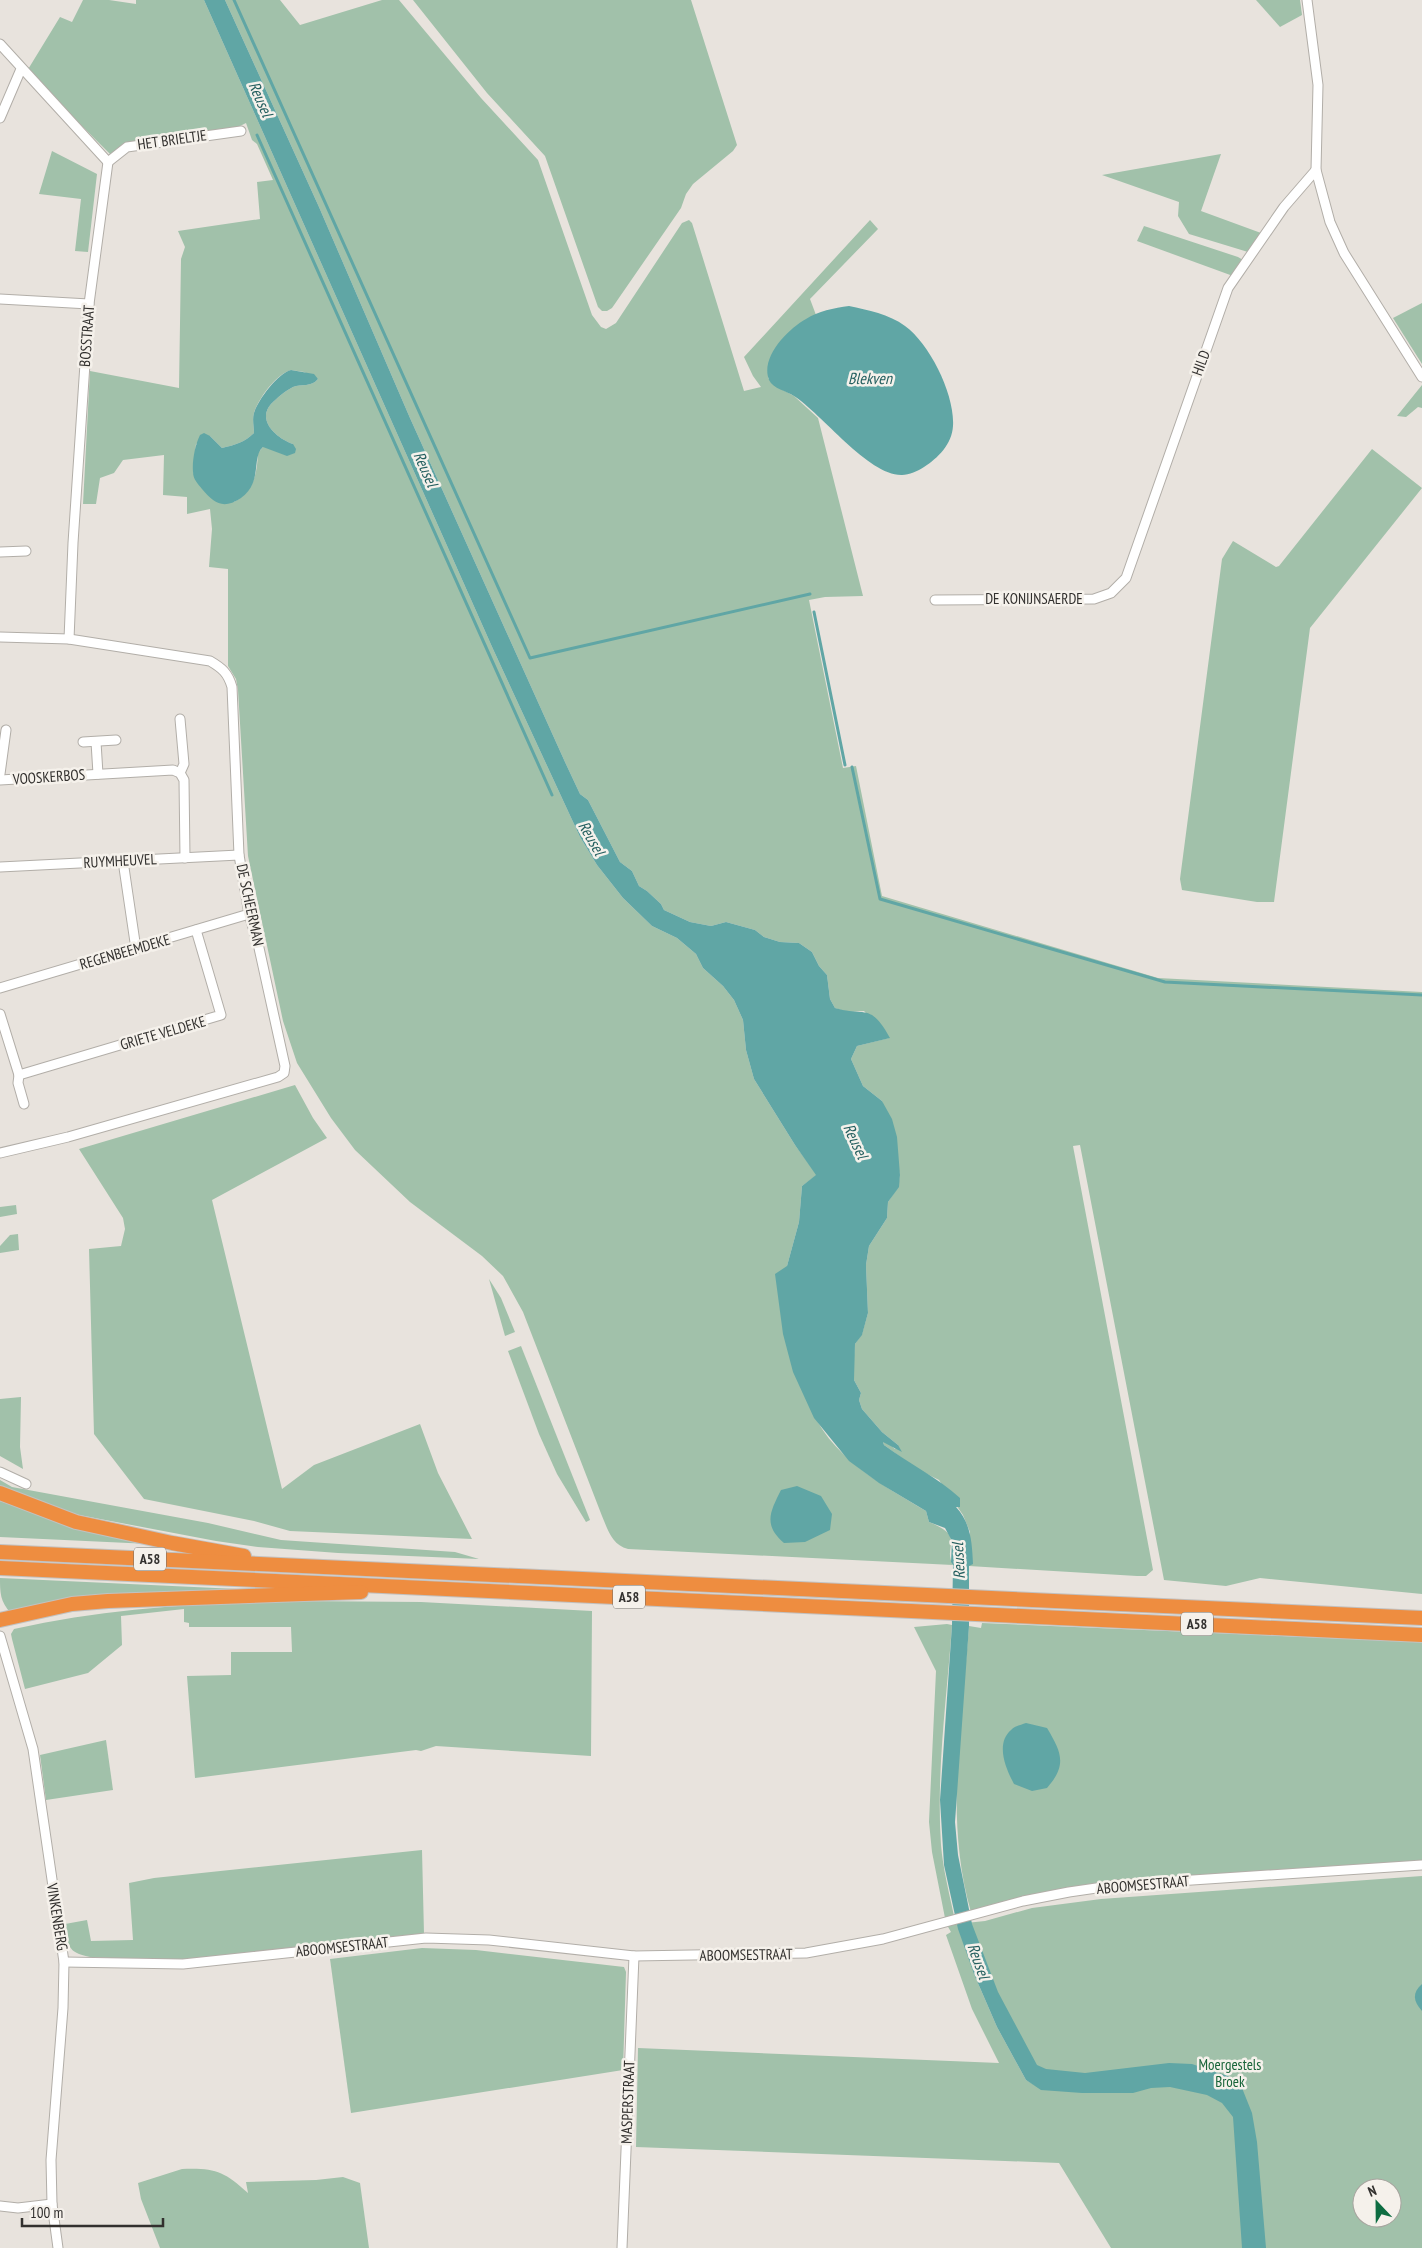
<svg xmlns="http://www.w3.org/2000/svg" width="1422" height="2248" viewBox="0 0 1422 2248" font-family="'PT Sans Narrow',sans-serif">
<rect width="100%" height="100%" fill="#e8e3dd"/>
<g fill="#a1c1aa" fill-rule="evenodd">
<path d="M83,0H109L136,4V0H204L493,649L580,837L597,865L623,898L652,926L677,938L696,954L703,968L723,986L734,1000L743,1020L746,1050L754,1079L795,1145L817,1175L802,1186L799,1222L787,1266L809,1403C828,1456 881,1484 926,1511L929,1522C967,1537 942,1546 953,1565L628,1549C612,1545 608,1530 602,1516L523,1312L503,1276L482,1256L410,1202L355,1150L331,1118L297,1063L283,1021L248,856L238,690L236,679L228,666V569L209,567L212,529L210,509L187,514V497L163,495L164,455L123,460L114,473L100,478L96,504H83L90,371L179,388L181,259L185,247L178,231L260,219L257,182L273,180L257,144L252,140L246,123L238,127L132,143L112,156L27,71L60,17L72,22ZM291,370L304,372L318,379C312,387 301,384 293,387C285,391 277,398 271,404C256,421 278,439 293,444L263,447L258,453C257,474 254,491 234,502L193,473L196,444L210,436L222,448C235,445 245,442 254,433C254,427 252,419 254,413C258,399 276,374 291,370Z"/>
<path d="M225,0H280L300,25L382,0H399L481,98L538,160L592,315L601,327L606,329L616,323L682,223L689,220L692,223L744,391L761,387L753,376L744,357L870,220L878,229L810,299L816,315C788,325 781,353 768,378L774,385L794,396L818,418L863,596L825,597L809,600L843,768L856,766L882,896L1158,978L1422,992V1594L1260,1578L1226,1586L1164,1580L1080,1145L1073,1146L1153,1570L1146,1576H1137L969,1566L970,1532L963,1515L939,1480L917,1469L884,1445L883,1442H887L895,1449L898,1445L882,1432L862,1409L859,1400L861,1393L854,1380L853,1366L855,1344L862,1334L868,1313L866,1265L869,1246L887,1218L888,1202L898,1187L900,1175L882,1101L863,1086L851,1059L857,1046L889,1038L864,1011L847,1012L835,1008L830,999L827,975L819,966L812,952L799,943L780,942L764,937L755,930L726,922L711,926L690,922L664,910L661,904L647,891L639,886L632,871L620,862L588,800L580,794L565,762L410,418L319,207Z"/>
<polygon points="413,0 691,0 737,145 733,151 693,184 686,194 681,208 612,308 607,311 602,311 598,307 545,156 487,93"/>
<polygon points="1256,0 1300,0 1302,15 1280,27"/>
<polygon points="52,151 97,174 88,252 75,251 81,199 39,194"/>
<polygon points="1221,154 1201,211 1261,233 1248,252 1189,234 1178,216 1179,202 1102,175"/>
<polygon points="1144,226 1238,257 1243,260 1233,276 1137,241"/>
<polygon points="1422,303 1422,364 1393,318"/>
<polygon points="1422,385 1422,408 1418,407 1406,417 1397,416"/>
<polygon points="1372,449 1422,488 1310,628 1274,902 1257,902 1182,890 1180,879 1222,559 1233,541 1276,567 1279,566"/>
<polygon points="295,1085 313,1118 327,1138 212,1200 282,1489 314,1465 420,1424 438,1473 472,1539 290,1531 254,1521 144,1499 94,1434 89,1249 121,1246 125,1229 123,1218 79,1149"/>
<polygon points="16,1205 17,1214 0,1217 0,1207"/>
<polygon points="18,1234 19,1250 0,1253 0,1246 10,1235"/>
<polygon points="489,1279 501,1298 515,1332 505,1336"/>
<polygon points="521,1346 590,1520 586,1522 557,1474 539,1434 508,1351"/>
<polygon points="21,1397 20,1447 23,1469 0,1456 0,1399"/>
<polygon points="0,1480 12,1487 208,1523 281,1540 455,1552 479,1559 338,1553 258,1547 216,1541 79,1515 0,1490"/>
<polygon points="0,1501 71,1525 150,1544 0,1537"/>
<path d="M0,1578L237,1589H238L179,1591L105,1599L11,1613C0,1602 0,1592 0,1578Z"/>
<path d="M295,1601L421,1602L592,1611L591,1756L436,1746L421,1751L416,1750L195,1778L187,1676L231,1675V1652H292L291,1627H189V1623L184,1622V1609L121,1616L122,1645L88,1673L25,1689L12,1639L11,1634L14,1629C107,1608 200,1603 295,1601Z"/>
<path d="M982,1623L1422,1642V1861L1133,1881L971,1912C944,1819 962,1721 969,1626L981,1628Z"/>
<path d="M947,1624L952,1625C947,1697 936,1772 941,1845C943,1869 949,1892 954,1916L945,1918L932,1852L929,1822L936,1671L914,1627Z"/>
<polygon points="106,1740 113,1790 46,1800 40,1755"/>
<path d="M422,1850L424,1934L172,1961L90,1957C66,1952 69,1946 65,1924L87,1920L91,1941L133,1940L129,1883L154,1878Z"/>
<path d="M1422,1876V2248H1111L1059,2163L636,2147L638,2048L999,2063L972,2009L946,1935L951,1932L947,1925L985,1921L1032,1908L1101,1899ZM977,1981L1036,2086L1026,2080L997,2027ZM1362,2188H1392V2218H1362Z"/>
<polygon points="422,1948 476,1950 624,1967 626,1972 623,2070 351,2113 330,1959"/>
<path d="M182,2169C216,2168 223,2171 248,2193L246,2182L316,2180L343,2177L360,2183L369,2248H160L141,2199L138,2183Z"/>
</g>
<g fill="#60a6a5">
<path d="M204,0H225L319,207L410,418L565,762L580,794L588,800L620,862L632,871L639,886L647,891L661,904L664,910L690,922L711,926L726,922L755,930L764,937L780,942L799,943L812,952L819,966L827,975L830,999L835,1008C866,1017 870,1002 890,1038L857,1046L851,1059L863,1086L882,1101L892,1119L897,1137L900,1175L899,1187L888,1202L887,1218L869,1246L866,1265L868,1313L862,1335L855,1344L854,1380L861,1393L859,1400L862,1409L882,1432L898,1445L902,1452L883,1442L884,1445C909,1464 937,1477 960,1498V1507H956C971,1523 972,1543 973,1564L969,1566V1626L955,1822L958,1855L972,1924L998,1992L1037,2065L1046,2069L1085,2073L1169,2063L1192,2064L1228,2076L1242,2088L1252,2113L1257,2142L1266,2248H1242L1233,2117L1222,2103L1207,2095L1170,2087L1151,2088L1133,2093H1082L1041,2090L1026,2080L997,2027L974,1974L958,1929L944,1865L940,1800L952,1625L953,1565L951,1562L952,1541L945,1528L929,1522L926,1511L879,1483L849,1461L814,1418L793,1372L783,1334L775,1274L787,1266L799,1222L802,1186L816,1175L795,1145L754,1079L746,1050L743,1020L734,1000L723,986L703,968L696,954L677,938L652,926L623,898L597,865L580,837L493,649Z"/>
<path d="M849,306C868,310 889,314 905,326C930,344 955,395 953,426C952,444 938,458 924,467C918,471 909,475 902,475C869,476 822,414 794,396C787,391 773,389 769,380C760,357 788,329 806,319C818,311 834,308 849,306Z"/>
<path d="M291,370L314,374L318,379C312,387 301,384 293,387C285,391 277,398 271,404C256,421 278,439 293,444L296,449L295,453L287,456L263,447C251,457 263,483 241,498C223,510 214,503 202,489C198,484 193,479 193,472C192,461 195,445 200,435L204,433L210,436L222,448C235,445 245,442 254,433C254,427 252,419 254,413C258,400 278,373 291,370Z"/>
<path d="M797,1486L821,1496L832,1514L830,1530L805,1542L784,1543C763,1525 770,1512 781,1490Z"/>
<path d="M1026,1723L1047,1728C1062,1753 1067,1765 1047,1788L1032,1791L1014,1784C1006,1769 995,1744 1011,1730C1014,1726 1021,1725 1026,1723Z"/>
<path d="M1422,1984V2011C1413,2001 1412,1993 1422,1984Z"/>
</g>
<g fill="none" stroke-linecap="round" stroke-linejoin="round">
<g stroke="#60a6a5" stroke-width="3">
<polyline points="234,0 530,658 810,594"/>
<polyline points="257,135 552,795"/>
<polyline points="814,612 845,765"/>
<polyline points="852,767 880,899 1165,982 1422,995"/>
</g>
<g stroke="#b2aea8" stroke-width="11">
<g id="minor">
<polyline points="1307,0 1318,85 1316,170 1330,222 1344,253 1422,377"/>
<polyline points="0,44 108,162"/>
<polyline points="0,118 21,69"/>
<polyline points="108,162 127,147 241,131"/>
<polyline points="0,299 89,304"/>
<polyline points="0,552 26,551"/>
<polyline points="935,600 1094,599 1111,593 1126,578 1228,288 1284,207 1316,170"/>
<path d="M0,637L69,639L210,661C222,668 228,673 232,687L239,855L249,914L259,948L285,1066L284,1073L278,1077L68,1137L0,1153"/>
<polyline points="69,639 73,543 89,304 108,162"/>
<polyline points="83,742 116,740"/>
<polyline points="96,742 98,774"/>
<polyline points="180,773 184,764 180,719"/>
<polyline points="0,774 6,730"/>
<polyline points="0,780 173,770 180,773 184,780 185,858"/>
<polyline points="123,861 136,949"/>
<polyline points="0,867 239,855"/>
<polyline points="0,988 249,914"/>
<polyline points="0,1014 19,1075 221,1015 196,930"/>
<polyline points="19,1075 18,1083 24,1104"/>
<polyline points="0,1472 26,1484"/>
<polyline points="0,1636 33,1749 64,1962 63,2008 51,2160 52,2204 58,2248"/>
<polyline points="64,1962 183,1964 426,1938 489,1940 634,1956 806,1953 883,1939 1023,1901 1069,1892 1117,1885 1422,1865"/>
<polyline points="0,2206 18,2208 52,2204"/>
<polyline points="622,2248 634,1956"/>
</g>
</g>
<g stroke="#c2c1c0" stroke-width="16">
<g id="highway">
<polyline points="0,1493 76,1522 172,1543 244,1556"/>
<polyline points="0,1552 1422,1618"/>
<polyline points="0,1568 1422,1635"/>
<polyline points="0,1620 72,1604 108,1601 361,1592"/>
</g>
</g>
<use href="#minor" stroke="#fff" stroke-width="9"/>
<use href="#highway" stroke="#ee8d40" stroke-width="14"/>
</g>
<g text-anchor="middle" stroke-width="5" stroke-linejoin="round" paint-order="stroke">
<g fill="#f5f1eb" stroke="#6c6a67" stroke-width="1">
<rect x="134" y="1547.5" width="32" height="23" rx="4"/>
<rect x="613" y="1585.5" width="32" height="23" rx="4"/>
<rect x="1181" y="1612.5" width="32" height="23" rx="4"/>
</g>
<g font-size="14" font-weight="bold" fill="#32302e">
<text x="150" y="1564">A58</text>
<text x="629" y="1602">A58</text>
<text x="1197" y="1629">A58</text>
</g>
<g font-size="15" fill="#32302e" stroke="#f5f1eb">
<text transform="translate(172 140) rotate(-8)" y="5">HET BRIELTJE</text>
<text transform="translate(87 336) rotate(-86)" y="5">BOSSTRAAT</text>
<text transform="translate(1201 363) rotate(-70)" y="5">HILD</text>
<text x="1034" y="604">DE KONIJNSAERDE</text>
<text transform="translate(49 777) rotate(-4)" y="5">VOOSKERBOS</text>
<text transform="translate(120 861) rotate(-3)" y="5">RUYMHEUVEL</text>
<text transform="translate(250 905) rotate(78)" y="5">DE SCHEERMAN</text>
<text transform="translate(125 952) rotate(-16)" y="5">REGENBEEMDEKE</text>
<text transform="translate(163 1033) rotate(-16)" y="5">GRIETE VELDEKE</text>
<text transform="translate(1143 1885) rotate(-5)" y="5">ABOOMSESTRAAT</text>
<text transform="translate(57 1917) rotate(81)" y="5">VINKENBERG</text>
<text transform="translate(342 1947) rotate(-6)" y="5">ABOOMSESTRAAT</text>
<text transform="translate(746 1955) rotate(-1)" y="5">ABOOMSESTRAAT</text>
<text transform="translate(628 2102) rotate(-88)" y="5">MASPERSTRAAT</text>
</g>
<g font-size="15" fill="#186439" stroke="#f5f1eb">
<text x="1230" y="2070">Moergestels<tspan x="1230" dy="17">Broek</tspan></text>
</g>
<g font-size="16" font-style="italic" fill="#245f5f" stroke="#f5f1eb">
<text transform="translate(261 99) rotate(66)" y="6">Reusel</text>
<text x="870" y="384">Blekven</text>
<text transform="translate(426 469) rotate(66)" y="6">Reusel</text>
<text transform="translate(592 838) rotate(60)" y="6">Reusel</text>
<text transform="translate(856 1141) rotate(65)" y="6">Reusel</text>
<text transform="translate(958 1561) rotate(-93)" y="6">Reusel</text>
<text transform="translate(979 1961) rotate(70)" y="6">Reusel</text>
</g>
</g>
<g transform="translate(1377 2203) rotate(338)"><circle r="24" fill="#f5f1eb" stroke="#a7a49f"/>
<path d="M0-4L9 19L0 12L-9 19Z" fill="#0e6d42"/>
<text y="-8" font-size="14" font-weight="bold" text-anchor="middle" fill="#32302e">N</text>
</g>
<path d="M22 2218v8h141v-8" fill="none" stroke="#32302e" stroke-width="2.5"/>
<text x="30" y="2218" font-size="15" fill="#32302e" stroke="#f5f1eb" stroke-width="4" paint-order="stroke">100 m</text>
</svg>
